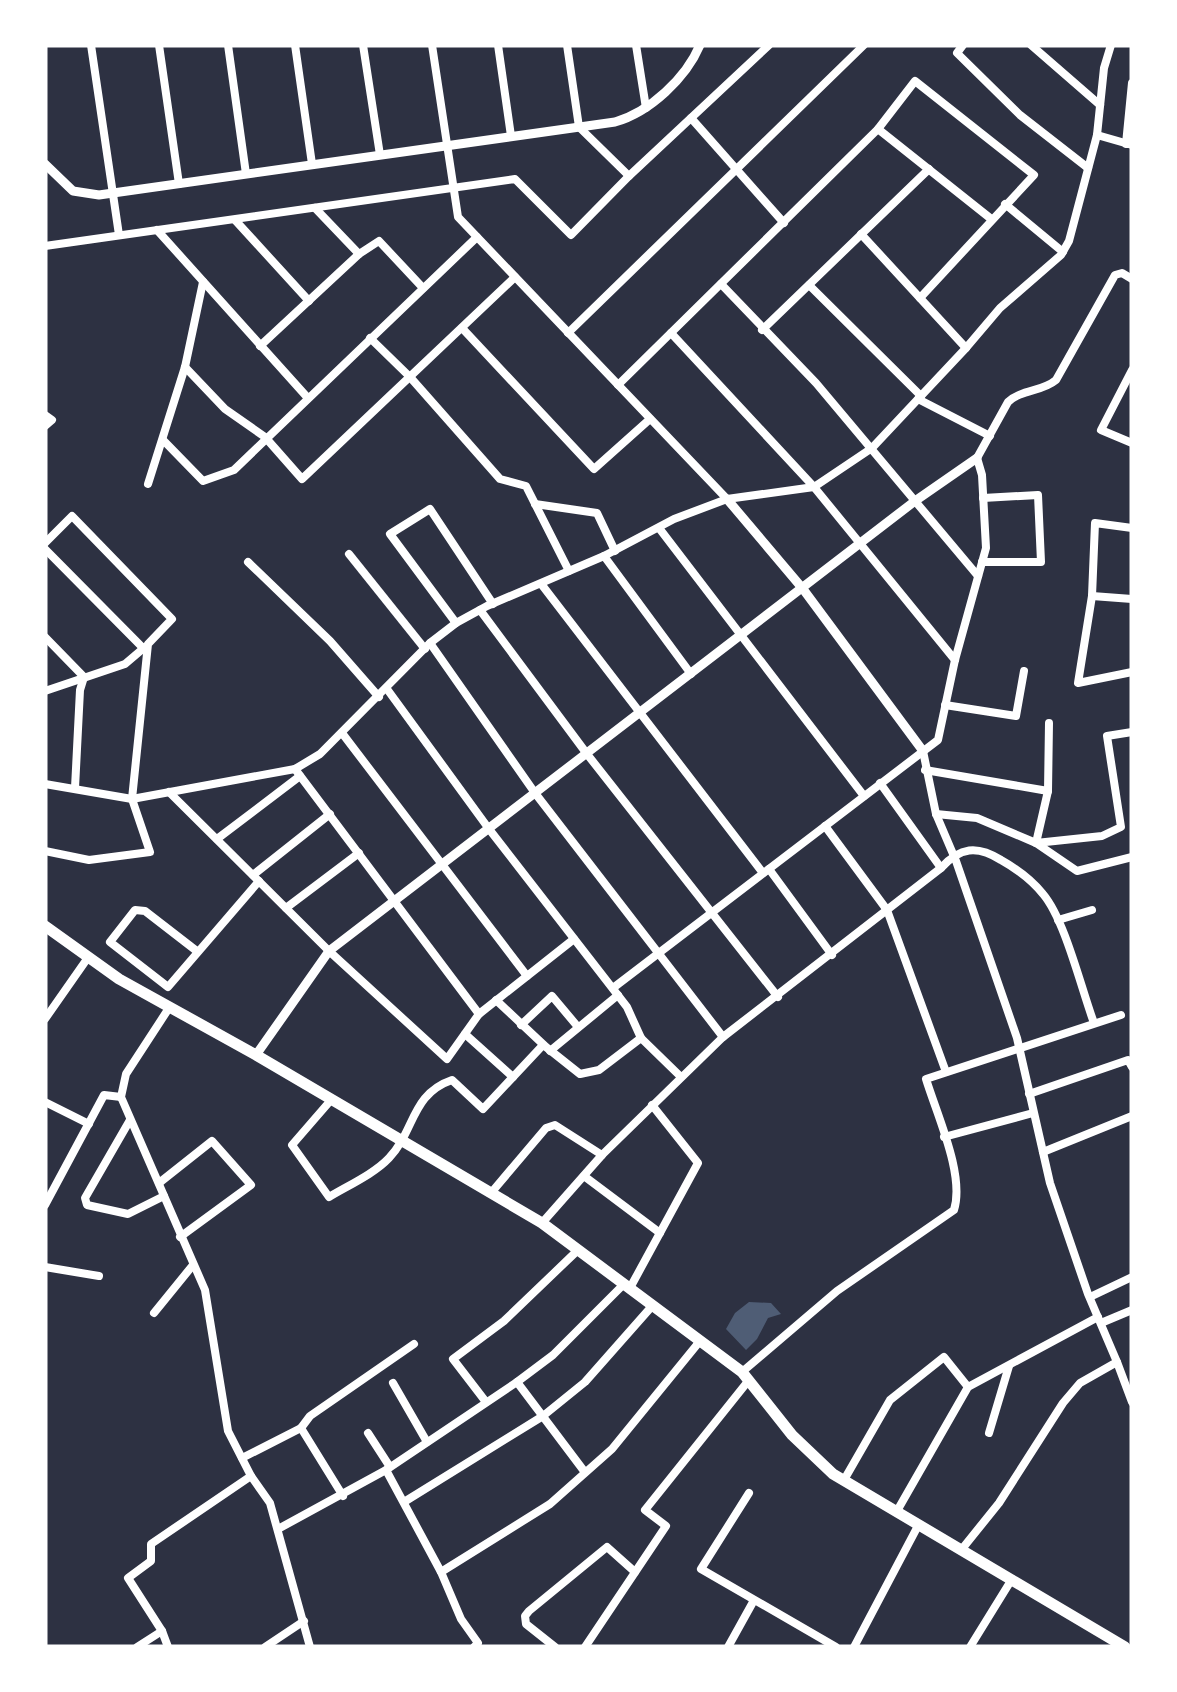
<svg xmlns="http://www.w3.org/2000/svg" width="1177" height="1692" viewBox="0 0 1177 1692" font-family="Jost,sans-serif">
<rect width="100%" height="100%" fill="#2d3142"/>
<polygon fill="#4f5d75" points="749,1302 771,1303 781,1314 768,1318 757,1339 746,1350 726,1329 735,1313"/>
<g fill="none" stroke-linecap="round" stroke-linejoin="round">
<g stroke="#fff" stroke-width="8">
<polyline points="91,45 119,235"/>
<polyline points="159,45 179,184"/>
<polyline points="228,45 246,174"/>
<polyline points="295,45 312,164"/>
<polyline points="363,45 380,155"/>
<polyline points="432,45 458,217 727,499"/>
<polyline points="498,45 511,136"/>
<polyline points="567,45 579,127 629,176 769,45"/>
<polyline points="636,45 646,108"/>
<polyline points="963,45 957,53 1020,115 1088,168"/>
<polyline points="1031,45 1100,105"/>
<polyline points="691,118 784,223"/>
<polyline points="878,129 990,218"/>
<polyline points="1097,135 1132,145"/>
<polyline points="1126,144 1132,83"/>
<polyline points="1005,204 1063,252"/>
<polyline points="315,208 359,254"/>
<polyline points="235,220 309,301"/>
<polyline points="157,230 307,397"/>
<polyline points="861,234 966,348"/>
<polyline points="45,246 515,179 571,235 629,176"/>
<polyline points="721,284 816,383 978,576"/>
<polyline points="809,285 921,396"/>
<polyline points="462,328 594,469 650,419"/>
<polyline points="762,330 929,169"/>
<polyline points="568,333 864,45"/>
<polyline points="671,333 814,487 955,660"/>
<polyline points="370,338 410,377 500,479 526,486 569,571"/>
<polyline points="260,346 359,254 379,241 423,288"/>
<polyline points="185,367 225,409 265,437 302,479 515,277"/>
<polyline points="1132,370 1101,430 1132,443"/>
<polyline points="618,385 878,129 915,81 1034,175 920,298"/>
<polyline points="918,399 990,436"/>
<polyline points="45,415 52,420 45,426"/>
<polyline points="164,441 203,481 234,470 477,237"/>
<polyline points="148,484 185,367 203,282"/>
<polyline points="535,504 597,513 615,551"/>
<polyline points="659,528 864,796"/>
<polyline points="1132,528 1095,523 1092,596 1078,683 1132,672"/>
<polyline points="45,543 72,516 172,619 148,644 132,799 150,852 89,860 45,851"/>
<polyline points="45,549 143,648"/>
<polyline points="349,554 425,649"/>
<polyline points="604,556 691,674"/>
<polyline points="248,562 330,641 379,697"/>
<polyline points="982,562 1041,562 1038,495 983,498"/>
<polyline points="542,585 763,873"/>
<polyline points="1092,596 1132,599"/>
<polyline points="480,610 587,754 778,997"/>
<polyline points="456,623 390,534 430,509 493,604"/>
<polyline points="45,637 84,677 80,690 75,788"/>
<polyline points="430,643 535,793 723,1037"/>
<polyline points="387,689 489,829 627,1007 641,1038 680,1076"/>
<polyline points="45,691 125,664 145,647"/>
<polyline points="945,705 1016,716 1024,671"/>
<polyline points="1049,723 1048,791 1036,843 1102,836 1121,827 1107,736 1132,732"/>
<polyline points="342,733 527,976"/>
<polyline points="923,751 936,814 956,861 1017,1038 1050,1183 1088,1294 1117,1362 1080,1383 1063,1403 999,1503 962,1549"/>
<polyline points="295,769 479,1014"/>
<polyline points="925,770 1048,791"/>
<polyline points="880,783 941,868"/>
<polyline points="45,784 132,799 295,769 320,754 430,643 456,623 487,606 604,556 674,519 727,499 814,487 872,448 966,348 1000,308 1061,255 1069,241 1097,135 1104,68 1111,45"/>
<polyline points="169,792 329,951 447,1059 479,1014 574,939"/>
<polyline points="936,814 977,818 1036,843 1077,871 1132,857"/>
<polyline points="825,826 887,910 946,1072"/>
<polyline points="217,839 300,776"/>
<polyline points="769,869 832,955"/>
<polyline points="253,875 330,814"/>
<polyline points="286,908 359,853"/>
<polyline points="1058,920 1092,910"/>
<polyline points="198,952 145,911 135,910 110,942 168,987 259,881"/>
<path d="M613,988L938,740L955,660L986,548L982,475L977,458L1008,402C1022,389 1042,392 1056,380L1115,275L1122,273L1132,279"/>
<polyline points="496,1000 546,1047 580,1074 599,1070 641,1038"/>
<polyline points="169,1008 126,1074 121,1097 205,1290 228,1431 251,1476 270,1503 310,1647"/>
<polyline points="45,1019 87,959"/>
<polyline points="521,1025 552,996 578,1027"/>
<polyline points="465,1034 513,1077"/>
<polyline points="550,1051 618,995"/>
<polyline points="1029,1094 1128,1060 1132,1067"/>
<path d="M331,1100L292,1145L329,1197C347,1186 374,1174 389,1158C415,1131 411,1094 452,1080L483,1109L543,1045"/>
<polyline points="45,1102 89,1124"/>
<polyline points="130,1120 85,1198 87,1205 128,1214 164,1196"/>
<polyline points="944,1137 1033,1113"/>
<polyline points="1043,1152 1132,1116"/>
<polyline points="584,1176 660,1233"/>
<polyline points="159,1183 212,1141 251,1185 180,1237"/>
<polyline points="491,1193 546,1128 555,1125 602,1155"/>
<polyline points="45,1205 104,1095 121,1097"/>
<path d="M542,1223L602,1155L723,1037L941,868C960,847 977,845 1001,860C1017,869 1031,879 1043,894C1065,920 1081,988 1094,1023"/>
<polyline points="45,1267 99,1276"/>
<polyline points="630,1288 698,1163 652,1105"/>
<polyline points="1090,1297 1132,1277"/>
<polyline points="154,1313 193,1265"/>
<polyline points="1101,1323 1132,1310"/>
<polyline points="1117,1362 1132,1402"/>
<path d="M742,1372L837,1291L954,1210C965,1175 937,1115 926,1079L1121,1015"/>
<polyline points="517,1382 584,1471"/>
<polyline points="393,1383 427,1442"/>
<polyline points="486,1402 453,1359 504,1321 578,1250"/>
<polyline points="301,1428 343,1496"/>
<polyline points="368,1433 390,1467"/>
<polyline points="989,1433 1009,1366"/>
<polyline points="242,1458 301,1428 310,1416 414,1344"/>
<polyline points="386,1470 441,1572 461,1619 478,1643 474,1647"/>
<polyline points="844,1480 890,1400 944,1357 968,1387"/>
<polyline points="749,1493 701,1569 836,1647"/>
<polyline points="404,1502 543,1416 585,1382 653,1305"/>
<polyline points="897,1511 968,1387 1098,1317"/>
<polyline points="278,1529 386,1470 517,1382 553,1355 624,1284"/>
<polyline points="441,1572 550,1504 612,1449 700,1341"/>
<polyline points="162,1631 128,1578 151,1561 151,1544 251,1476"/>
<polyline points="137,1647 162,1631 168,1647"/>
<polyline points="265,1647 304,1621"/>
<polyline points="555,1647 526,1624 525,1616 529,1611 607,1547 635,1572"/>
<polyline points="585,1647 666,1526 645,1510 749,1380"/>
<polyline points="728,1647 753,1602"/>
<polyline points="854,1647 919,1524"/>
<polyline points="970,1647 1012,1579"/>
</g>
<g stroke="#fff" stroke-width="9">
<path d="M45,164L73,191L99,195L615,122C650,112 686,78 700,45"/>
<polyline points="727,499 803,589 923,751"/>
<polyline points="256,1055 329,951 915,501 977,458"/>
</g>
<polyline stroke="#fff" stroke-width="11" points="45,926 119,979 256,1055 542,1223 742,1372 792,1435 833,1474 1125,1647"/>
</g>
<rect width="1177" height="1692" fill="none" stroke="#ffffff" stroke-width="95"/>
</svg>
